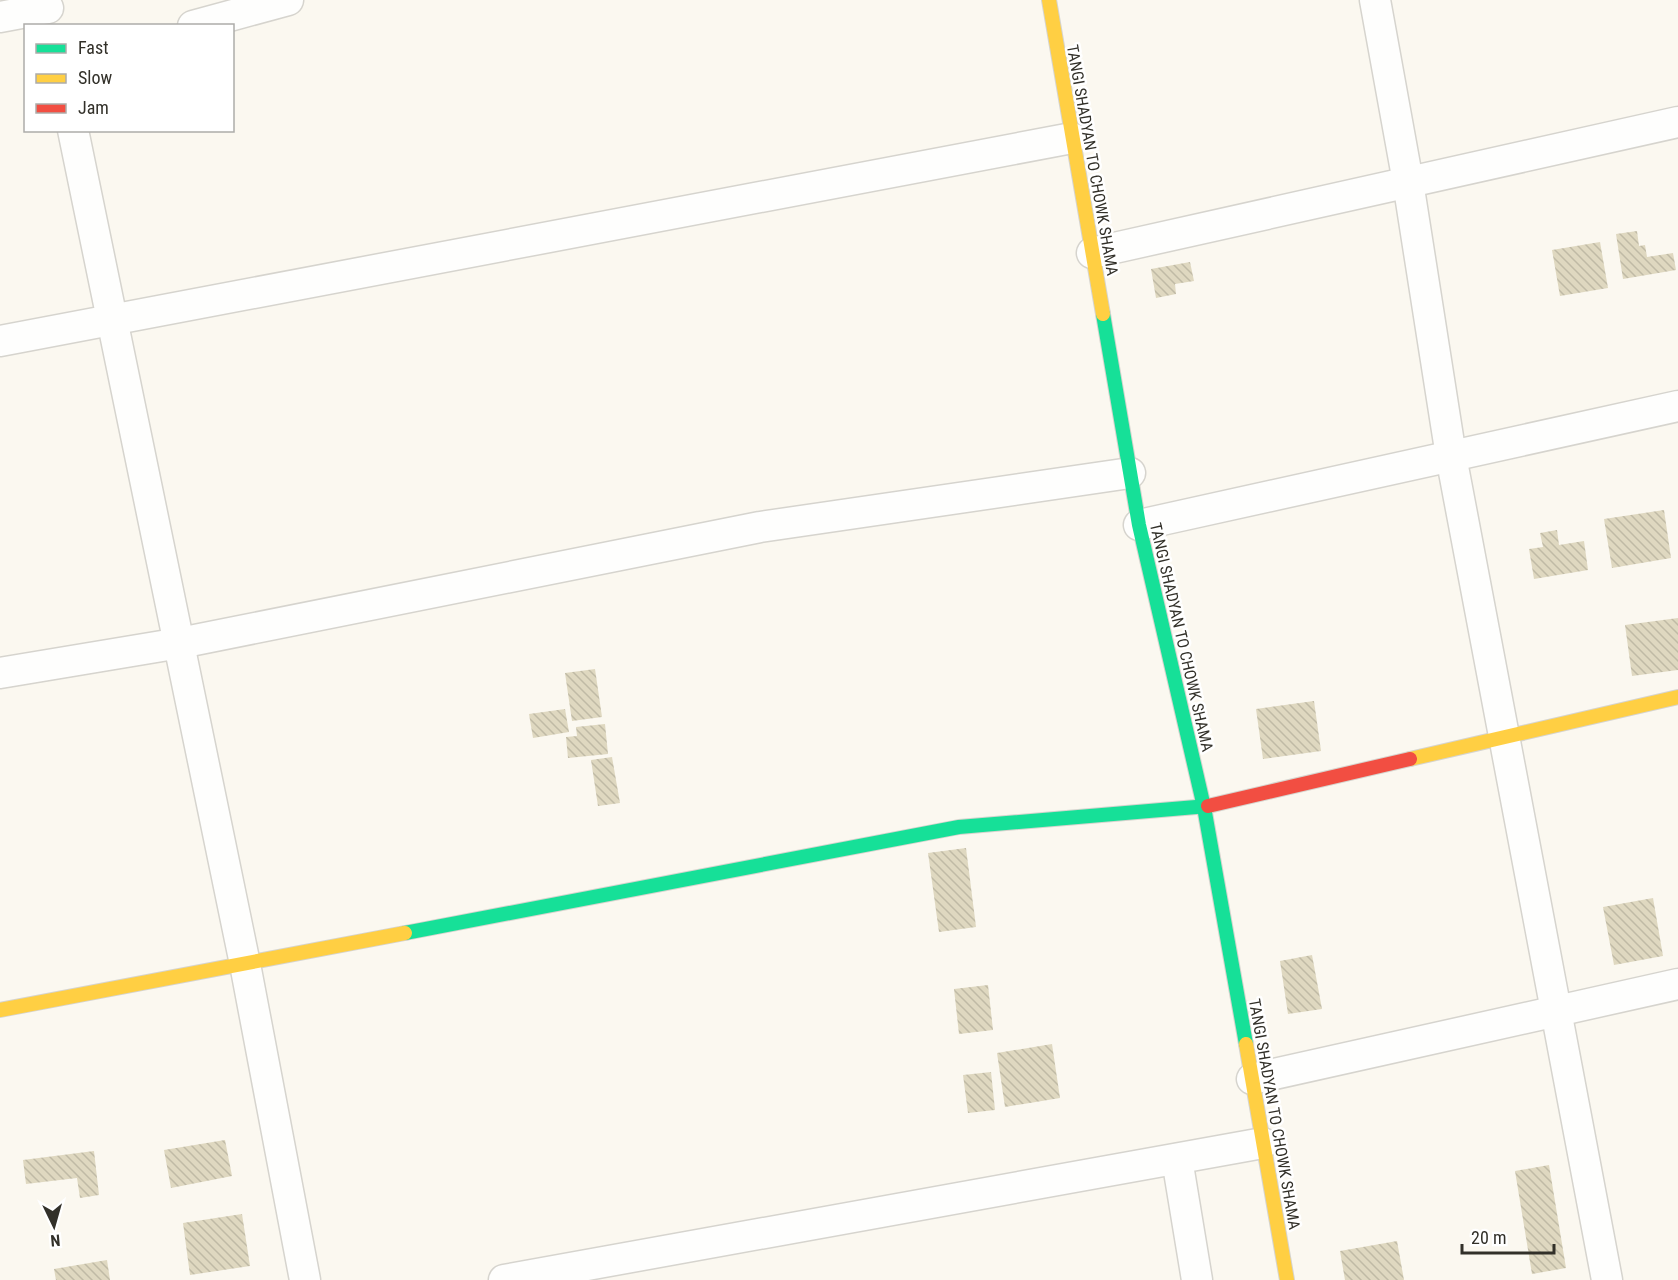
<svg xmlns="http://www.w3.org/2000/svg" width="1678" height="1280" viewBox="0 0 1678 1280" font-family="'Roboto Condensed',sans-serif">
<defs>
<pattern id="building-back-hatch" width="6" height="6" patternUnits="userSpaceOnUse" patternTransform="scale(1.5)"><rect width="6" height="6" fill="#dfd8c0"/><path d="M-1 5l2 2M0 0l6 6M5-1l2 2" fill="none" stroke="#c0baa5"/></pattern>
</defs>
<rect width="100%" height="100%" fill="#fbf8f0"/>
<g fill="url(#building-back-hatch)">
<polygon points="1637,231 1639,246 1645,245 1647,257 1673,253 1676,270 1623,279 1616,234"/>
<polygon points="1600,242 1608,288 1560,296 1552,250"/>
<polygon points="1190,262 1194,281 1175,284 1176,294 1156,298 1151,269"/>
<polygon points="1664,510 1671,558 1612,568 1604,519"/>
<polygon points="1557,530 1559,545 1584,541 1588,570 1534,579 1529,549 1543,547 1540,533"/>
<polygon points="1678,618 1678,670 1632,676 1625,625"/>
<polygon points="595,669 602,717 572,721 565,673"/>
<polygon points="1314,701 1321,751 1263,759 1256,709"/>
<polygon points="565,709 569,732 533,738 529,714"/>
<polygon points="605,724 608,754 568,758 566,737 577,736 576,727"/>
<polygon points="612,757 620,803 598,806 591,760"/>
<polygon points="966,848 976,927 939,932 928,853"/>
<polygon points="1653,898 1663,956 1614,965 1603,907"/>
<polygon points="1312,955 1322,1009 1288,1014 1280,961"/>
<polygon points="988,985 993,1030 959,1034 954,989"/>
<polygon points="1052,1044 1060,1098 1005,1107 997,1053"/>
<polygon points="991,1072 995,1110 968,1113 963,1075"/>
<polygon points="225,1140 232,1176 171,1188 164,1150"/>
<polygon points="94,1151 99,1195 80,1198 77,1178 26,1184 23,1160"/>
<polygon points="1549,1165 1566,1268 1532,1274 1515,1171"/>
<polygon points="242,1214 250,1266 190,1275 183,1223"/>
<polygon points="1397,1241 1404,1280 1345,1280 1340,1251"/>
<polygon points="107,1260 110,1280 56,1280 54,1269"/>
</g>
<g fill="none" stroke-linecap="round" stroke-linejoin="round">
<g stroke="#d6d4ce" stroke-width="33">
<g id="street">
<polyline points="1375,0 1408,182 1451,456 1607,1280"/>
<polyline points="0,17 48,8"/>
<polyline points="193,26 288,0"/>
<polyline points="73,130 245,964 305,1280"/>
<polyline points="1092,253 1678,122"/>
<polyline points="0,341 1072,138"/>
<polyline points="1139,525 1678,406"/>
<polyline points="0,673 180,643 760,527 1130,473"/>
<polyline points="1252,1079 1678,984"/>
<polyline points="1177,1159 1197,1280"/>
<polyline points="504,1280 1263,1143"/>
</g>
</g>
<g stroke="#d6d4ce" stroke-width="16">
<g id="fast">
<polyline points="1103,314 1139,525 1204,807 1246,1044"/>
<polyline points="405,933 959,827 1208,806"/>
</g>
</g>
<g stroke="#d6d4ce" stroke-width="16">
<g id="slow">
<polyline points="1049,0 1103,314"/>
<polyline points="1410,759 1678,697"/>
<polyline points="0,1010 405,933"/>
<polyline points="1246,1044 1287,1280"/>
</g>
</g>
<g stroke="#d6d4ce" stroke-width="16">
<polyline id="jam" points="1208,806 1410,759"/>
</g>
<use href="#street" stroke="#fefefd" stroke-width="30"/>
<use href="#fast" stroke="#16e098" stroke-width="14"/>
<use href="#slow" stroke="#ffcf43" stroke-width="14"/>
<use href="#jam" stroke="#f24e42" stroke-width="14"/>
</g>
<g text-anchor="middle" stroke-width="5" stroke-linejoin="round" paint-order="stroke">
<g font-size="16" fill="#323029" stroke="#fff">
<text transform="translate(1093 160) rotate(80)" y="6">TANGI SHADYAN TO CHOWK SHAMA</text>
<text transform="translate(1182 637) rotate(77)" y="6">TANGI SHADYAN TO CHOWK SHAMA</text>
<text transform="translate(1275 1114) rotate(80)" y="6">TANGI SHADYAN TO CHOWK SHAMA</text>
</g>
</g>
<rect x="24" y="24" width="210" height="108" fill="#ffffff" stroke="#adaca9" stroke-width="1.5"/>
<rect x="36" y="44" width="30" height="9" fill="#16e098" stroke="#adaca9" stroke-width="1.5"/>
<text x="78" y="54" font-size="18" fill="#323029">Fast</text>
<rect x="36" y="74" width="30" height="9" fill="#ffcf43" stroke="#adaca9" stroke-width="1.5"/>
<text x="78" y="84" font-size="18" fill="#323029">Slow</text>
<rect x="36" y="104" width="30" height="9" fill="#f24e42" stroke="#adaca9" stroke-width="1.5"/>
<text x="78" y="114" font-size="18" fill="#323029">Jam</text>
<g transform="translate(54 1226) rotate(175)" stroke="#ffffff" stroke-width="4.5" paint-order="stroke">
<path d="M0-4.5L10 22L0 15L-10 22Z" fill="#323029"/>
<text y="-9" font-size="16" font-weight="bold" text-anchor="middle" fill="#323029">N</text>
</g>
<path d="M1462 1244v9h92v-9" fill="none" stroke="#323029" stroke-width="3"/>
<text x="1471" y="1244" font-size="18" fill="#323029" stroke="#ffffff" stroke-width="4.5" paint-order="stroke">20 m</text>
</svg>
